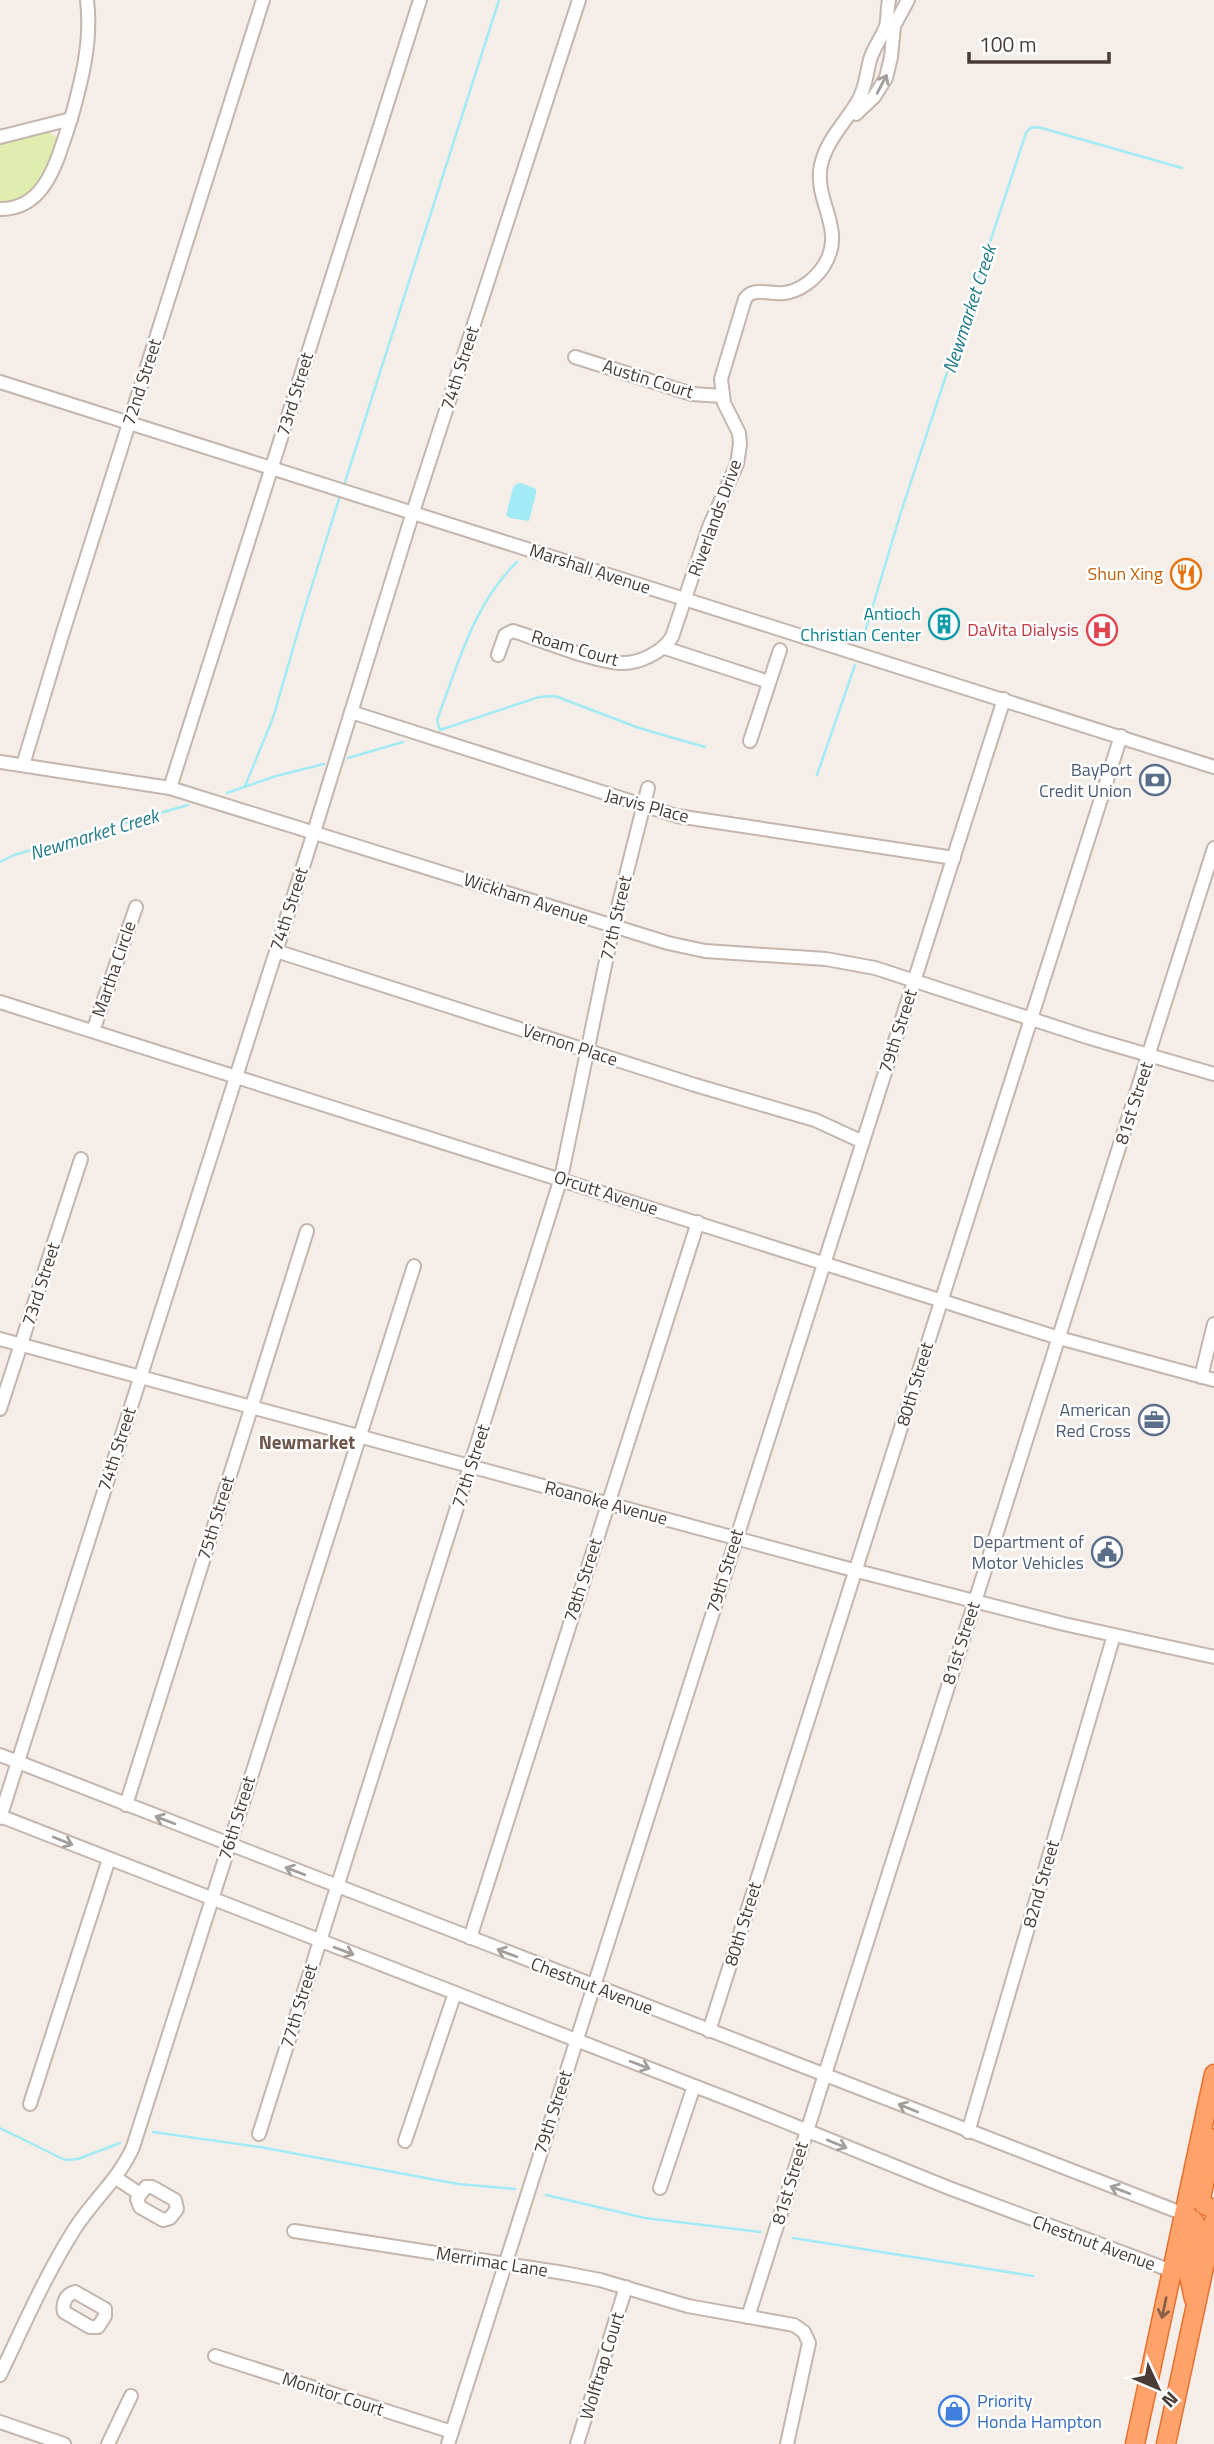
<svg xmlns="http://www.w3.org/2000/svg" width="1214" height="2444" viewBox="0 0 1214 2444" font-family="'Titillium Web',sans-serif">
<rect width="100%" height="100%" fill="#f5eee8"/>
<path fill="#e1ecaf" d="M46,129L58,139C48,165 35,207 0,203V141Z"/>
<polygon fill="#a2eaf5" points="521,483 536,489 536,494 529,521 510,518 506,515 513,488 516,484"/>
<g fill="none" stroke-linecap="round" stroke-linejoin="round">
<g stroke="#a2eaf5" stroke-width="2.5">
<polyline points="345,482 499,0"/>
<path d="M517,562C473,604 458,665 437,720L440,730L539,697L555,696L639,728L705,747"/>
<polyline points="862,642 901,512 1026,133 1030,128 1038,127 1182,168"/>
<polyline points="348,758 403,742"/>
<polyline points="817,775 855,665"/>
<polyline points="245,786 273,718 303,614 340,496"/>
<polyline points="227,793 276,776 324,764"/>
<polyline points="0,862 14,855 188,805"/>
<polyline points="0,2128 65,2160 78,2159 120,2143"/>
<polyline points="153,2132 260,2147 458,2184 515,2189"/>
<polyline points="546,2195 645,2218 761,2232"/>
<polyline points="793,2238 1033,2276"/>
</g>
<g stroke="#c4b5ad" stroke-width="16">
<g id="minor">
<polyline points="856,114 874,97 886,78 891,57 894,26 908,0"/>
<path d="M0,137L71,119C82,79 92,41 87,0"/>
<path d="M0,209C48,210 58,155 71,119"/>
<polyline points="575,357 692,394 722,396"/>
<polyline points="0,382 1214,767"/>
<polyline points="665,648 769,682"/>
<path d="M498,655L505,635L513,631C542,640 591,661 620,663C638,664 662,653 672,637L709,527L737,464L740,444L739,433L724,403L721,379L745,299C753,286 771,295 784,293C800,291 814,280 823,267C848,230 813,202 821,165C827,139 845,123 858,101C866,88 866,74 870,60C873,48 882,38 886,26C888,18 887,9 889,0"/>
<polyline points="351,712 677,816 954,858"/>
<polyline points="750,741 780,650"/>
<polyline points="0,762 170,788 668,943 705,951 826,959 875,968 1090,1038 1214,1074"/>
<polyline points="23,765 63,632 263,0"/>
<polyline points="170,788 420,0"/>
<polyline points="276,951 695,1085 815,1120 863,1142"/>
<polyline points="0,1002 1059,1338 1214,1380"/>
<polyline points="93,1031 136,907"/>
<polyline points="0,1339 857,1571 1064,1624 1214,1657"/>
<polyline points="1201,1377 1214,1324"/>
<polyline points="0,1409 81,1159"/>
<polyline points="0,1755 1184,2214"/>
<polyline points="126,1805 307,1231"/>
<polyline points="0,1816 751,2108 949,2188 1172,2271"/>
<polyline points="0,1818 314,832 413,512 579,0"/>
<polyline points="470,1938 698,1222"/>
<polyline points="709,2031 1121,736"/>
<polyline points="30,2104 109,1859"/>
<polyline points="968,2132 1114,1635"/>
<polyline points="259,2134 561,1178 613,927 648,788"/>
<polyline points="405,2141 455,1993"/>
<polyline points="116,2178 140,2194"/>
<polygon points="146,2187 152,2187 175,2200 177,2209 170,2218 163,2220 140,2207 137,2199"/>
<polyline points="660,2188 694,2086"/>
<polyline points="294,2231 564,2273 600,2280 688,2306 794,2325 804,2332 809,2343 787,2444"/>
<path d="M75,2292L105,2309V2316L98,2327H90L64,2312C62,2303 66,2294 75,2292Z"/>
<polyline points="748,2317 1214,848"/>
<polyline points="215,2356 452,2432"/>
<path d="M0,2375C23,2327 45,2276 74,2230C92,2201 119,2179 133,2147L414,1266"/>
<polyline points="0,2422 64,2444"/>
<polyline points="108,2444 131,2396"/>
<polyline points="448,2444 1004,699"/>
<polyline points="577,2444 626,2287"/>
</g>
</g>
<g stroke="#e77030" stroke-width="21">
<g id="highway">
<polyline points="1207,2136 1209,2160 1201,2198 1204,2205 1214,2209"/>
<polyline points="1184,2214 1193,2220 1198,2228 1189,2276 1194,2299"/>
<polyline points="1135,2444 1214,2074"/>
<polyline points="1166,2444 1214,2221"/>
</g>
</g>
<use href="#minor" stroke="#fff" stroke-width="12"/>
<use href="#highway" stroke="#ffa36a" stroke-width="18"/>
</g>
<defs><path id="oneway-shaft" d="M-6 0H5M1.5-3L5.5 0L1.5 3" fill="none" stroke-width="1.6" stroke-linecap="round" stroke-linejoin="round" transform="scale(1.75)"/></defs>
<g stroke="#a49e9a">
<use href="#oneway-shaft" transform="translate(882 84) rotate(-62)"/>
<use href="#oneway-shaft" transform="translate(165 1820) rotate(-159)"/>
<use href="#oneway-shaft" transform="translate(63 1841) rotate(22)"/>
<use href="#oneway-shaft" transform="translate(295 1871) rotate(-159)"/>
<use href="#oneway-shaft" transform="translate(344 1951) rotate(21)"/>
<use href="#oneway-shaft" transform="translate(507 1953) rotate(-159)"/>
<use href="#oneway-shaft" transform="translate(640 2065) rotate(21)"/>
<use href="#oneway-shaft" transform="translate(908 2108) rotate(-158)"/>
<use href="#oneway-shaft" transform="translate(837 2144) rotate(22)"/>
<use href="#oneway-shaft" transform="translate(1120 2190) rotate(-159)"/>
</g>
<use stroke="#896048" href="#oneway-shaft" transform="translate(1164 2308) rotate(102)"/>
<defs>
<g id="restaurant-ring" transform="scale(1.575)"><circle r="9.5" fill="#fff" stroke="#e8710a" stroke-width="1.5"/><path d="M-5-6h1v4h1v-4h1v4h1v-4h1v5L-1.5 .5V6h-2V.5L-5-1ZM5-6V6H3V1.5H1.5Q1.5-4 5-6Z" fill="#e8710a"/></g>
<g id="building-ring" transform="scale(1.575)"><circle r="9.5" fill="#fff" stroke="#0f9aa8" stroke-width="1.5"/><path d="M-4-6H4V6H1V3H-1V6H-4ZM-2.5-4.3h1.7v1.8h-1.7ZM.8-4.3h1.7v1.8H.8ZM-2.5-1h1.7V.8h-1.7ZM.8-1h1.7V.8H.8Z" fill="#0f9aa8"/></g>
<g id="hospital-ring" transform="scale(1.575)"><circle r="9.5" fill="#fff" stroke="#e0444e" stroke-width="1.5"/><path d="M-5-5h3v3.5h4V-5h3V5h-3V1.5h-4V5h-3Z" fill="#e0444e"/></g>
<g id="bank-ring" transform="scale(1.575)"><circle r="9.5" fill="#fff" stroke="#5c6f8a" stroke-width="1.5"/><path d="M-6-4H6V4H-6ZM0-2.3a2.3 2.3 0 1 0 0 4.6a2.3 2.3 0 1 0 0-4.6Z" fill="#5c6f8a"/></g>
<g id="office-ring" transform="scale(1.575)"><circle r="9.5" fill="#fff" stroke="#5c6f8a" stroke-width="1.5"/><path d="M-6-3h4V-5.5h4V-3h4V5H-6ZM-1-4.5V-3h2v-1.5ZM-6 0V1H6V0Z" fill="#5c6f8a"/></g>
<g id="civic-ring" transform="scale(1.575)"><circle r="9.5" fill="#fff" stroke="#5c6f8a" stroke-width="1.5"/><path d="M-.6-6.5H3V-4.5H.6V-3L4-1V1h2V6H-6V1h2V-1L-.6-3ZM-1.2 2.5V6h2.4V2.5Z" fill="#5c6f8a"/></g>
<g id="shop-ring" transform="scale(1.575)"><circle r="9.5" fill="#fff" stroke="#3f7fe0" stroke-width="1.5"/><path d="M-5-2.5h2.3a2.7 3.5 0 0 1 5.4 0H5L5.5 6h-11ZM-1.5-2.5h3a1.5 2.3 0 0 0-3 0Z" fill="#3f7fe0"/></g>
</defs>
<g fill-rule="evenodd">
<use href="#restaurant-ring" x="1186" y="574"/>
<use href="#building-ring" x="944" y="624"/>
<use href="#hospital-ring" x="1102" y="630"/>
<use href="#bank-ring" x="1155" y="780"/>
<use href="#office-ring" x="1154" y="1420"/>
<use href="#civic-ring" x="1107" y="1552"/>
<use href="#shop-ring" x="954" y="2411"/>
</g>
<g text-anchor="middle" stroke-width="5" stroke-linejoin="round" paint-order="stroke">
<g font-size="18" fill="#493c36" stroke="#fff">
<text transform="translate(460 368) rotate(-72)" y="6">74th Street</text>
<text transform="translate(648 379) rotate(17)" y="6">Austin Court</text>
<text transform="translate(142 382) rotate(-72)" y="6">72nd Street</text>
<text transform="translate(295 394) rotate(-73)" y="6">73rd Street</text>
<text transform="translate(715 518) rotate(-70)" y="6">Riverlands Drive</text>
<text transform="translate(590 569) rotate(18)" y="6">Marshall Avenue</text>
<text transform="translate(575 648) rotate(16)" y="6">Roam Court</text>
<text transform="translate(647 806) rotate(15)" y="6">Jarvis Place</text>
<text transform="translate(526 899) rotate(18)" y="6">Wickham Avenue</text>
<text transform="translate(289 909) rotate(-72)" y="6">74th Street</text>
<text transform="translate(616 918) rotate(-77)" y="6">77th Street</text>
<text transform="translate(114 969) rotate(-71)" y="6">Martha Circle</text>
<text transform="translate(898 1031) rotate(-72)" y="6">79th Street</text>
<text transform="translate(570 1045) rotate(18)" y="6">Vernon Place</text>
<text transform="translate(1134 1103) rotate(-72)" y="6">81st Street</text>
<text transform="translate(606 1193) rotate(18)" y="6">Orcutt Avenue</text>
<text transform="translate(41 1284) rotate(-72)" y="6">73rd Street</text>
<text transform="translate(915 1384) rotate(-73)" y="6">80th Street</text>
<text transform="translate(117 1449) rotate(-72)" y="6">74th Street</text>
<text transform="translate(471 1466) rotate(-72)" y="6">77th Street</text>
<text transform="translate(606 1503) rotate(15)" y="6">Roanoke Avenue</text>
<text transform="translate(216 1518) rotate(-73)" y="6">75th Street</text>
<text transform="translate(725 1571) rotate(-73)" y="6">79th Street</text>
<text transform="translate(583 1580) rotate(-72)" y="6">78th Street</text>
<text transform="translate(961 1643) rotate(-72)" y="6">81st Street</text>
<text transform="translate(237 1818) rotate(-73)" y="6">76th Street</text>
<text transform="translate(1041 1884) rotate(-74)" y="6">82nd Street</text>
<text transform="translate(743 1924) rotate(-73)" y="6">80th Street</text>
<text transform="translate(592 1986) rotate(21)" y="6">Chestnut Avenue</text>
<text transform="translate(299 2006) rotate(-73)" y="6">77th Street</text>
<text transform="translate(553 2112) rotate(-72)" y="6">79th Street</text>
<text transform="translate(790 2183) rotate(-73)" y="6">81st Street</text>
<text transform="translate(1094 2243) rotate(20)" y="6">Chestnut Avenue</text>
<text transform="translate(492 2262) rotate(9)" y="6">Merrimac Lane</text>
<text transform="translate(602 2366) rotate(-73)" y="6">Wolftrap Court</text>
<text transform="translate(333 2394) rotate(18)" y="6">Monitor Court</text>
</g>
<g font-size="18" fill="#c56008" stroke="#fff" text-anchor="end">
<text x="1163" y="580">Shun Xing</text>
</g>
<g font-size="18" fill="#0d838f" stroke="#fff" text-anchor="end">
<text x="921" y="620">Antioch<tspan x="921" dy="21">Christian Center</tspan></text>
</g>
<g font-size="18" fill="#be3a42" stroke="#fff" text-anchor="end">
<text x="1079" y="636">DaVita Dialysis</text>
</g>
<g font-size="18" fill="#4e5e75" stroke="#fff" text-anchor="end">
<text x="1132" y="776">BayPort<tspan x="1132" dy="21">Credit Union</tspan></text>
<text x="1131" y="1416">American<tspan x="1131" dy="21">Red Cross</tspan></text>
<text x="1084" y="1548">Department of<tspan x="1084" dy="21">Motor Vehicles</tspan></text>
</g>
<g font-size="18" fill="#366cbe" stroke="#fff" text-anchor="start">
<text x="977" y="2407">Priority<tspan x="977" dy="21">Honda Hampton</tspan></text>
</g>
<g font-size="19" font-style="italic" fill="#217b89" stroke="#fff">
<text transform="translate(969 309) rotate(-72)" y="7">Newmarket Creek</text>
<text transform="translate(94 834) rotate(-17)" y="7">Newmarket Creek</text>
</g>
<g font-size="19" font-weight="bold" fill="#6d574d" stroke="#fff">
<text x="307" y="1449">Newmarket</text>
</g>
</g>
<g transform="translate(1158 2388) rotate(134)" stroke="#ffffff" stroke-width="5" paint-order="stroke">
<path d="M0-5L12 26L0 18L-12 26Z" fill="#493c36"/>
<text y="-10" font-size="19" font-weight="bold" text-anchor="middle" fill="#493c36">N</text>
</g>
<path d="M969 52v10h140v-10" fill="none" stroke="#493c36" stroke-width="3.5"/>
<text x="979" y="52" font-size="21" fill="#493c36" stroke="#ffffff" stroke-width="5" paint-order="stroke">100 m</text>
</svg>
